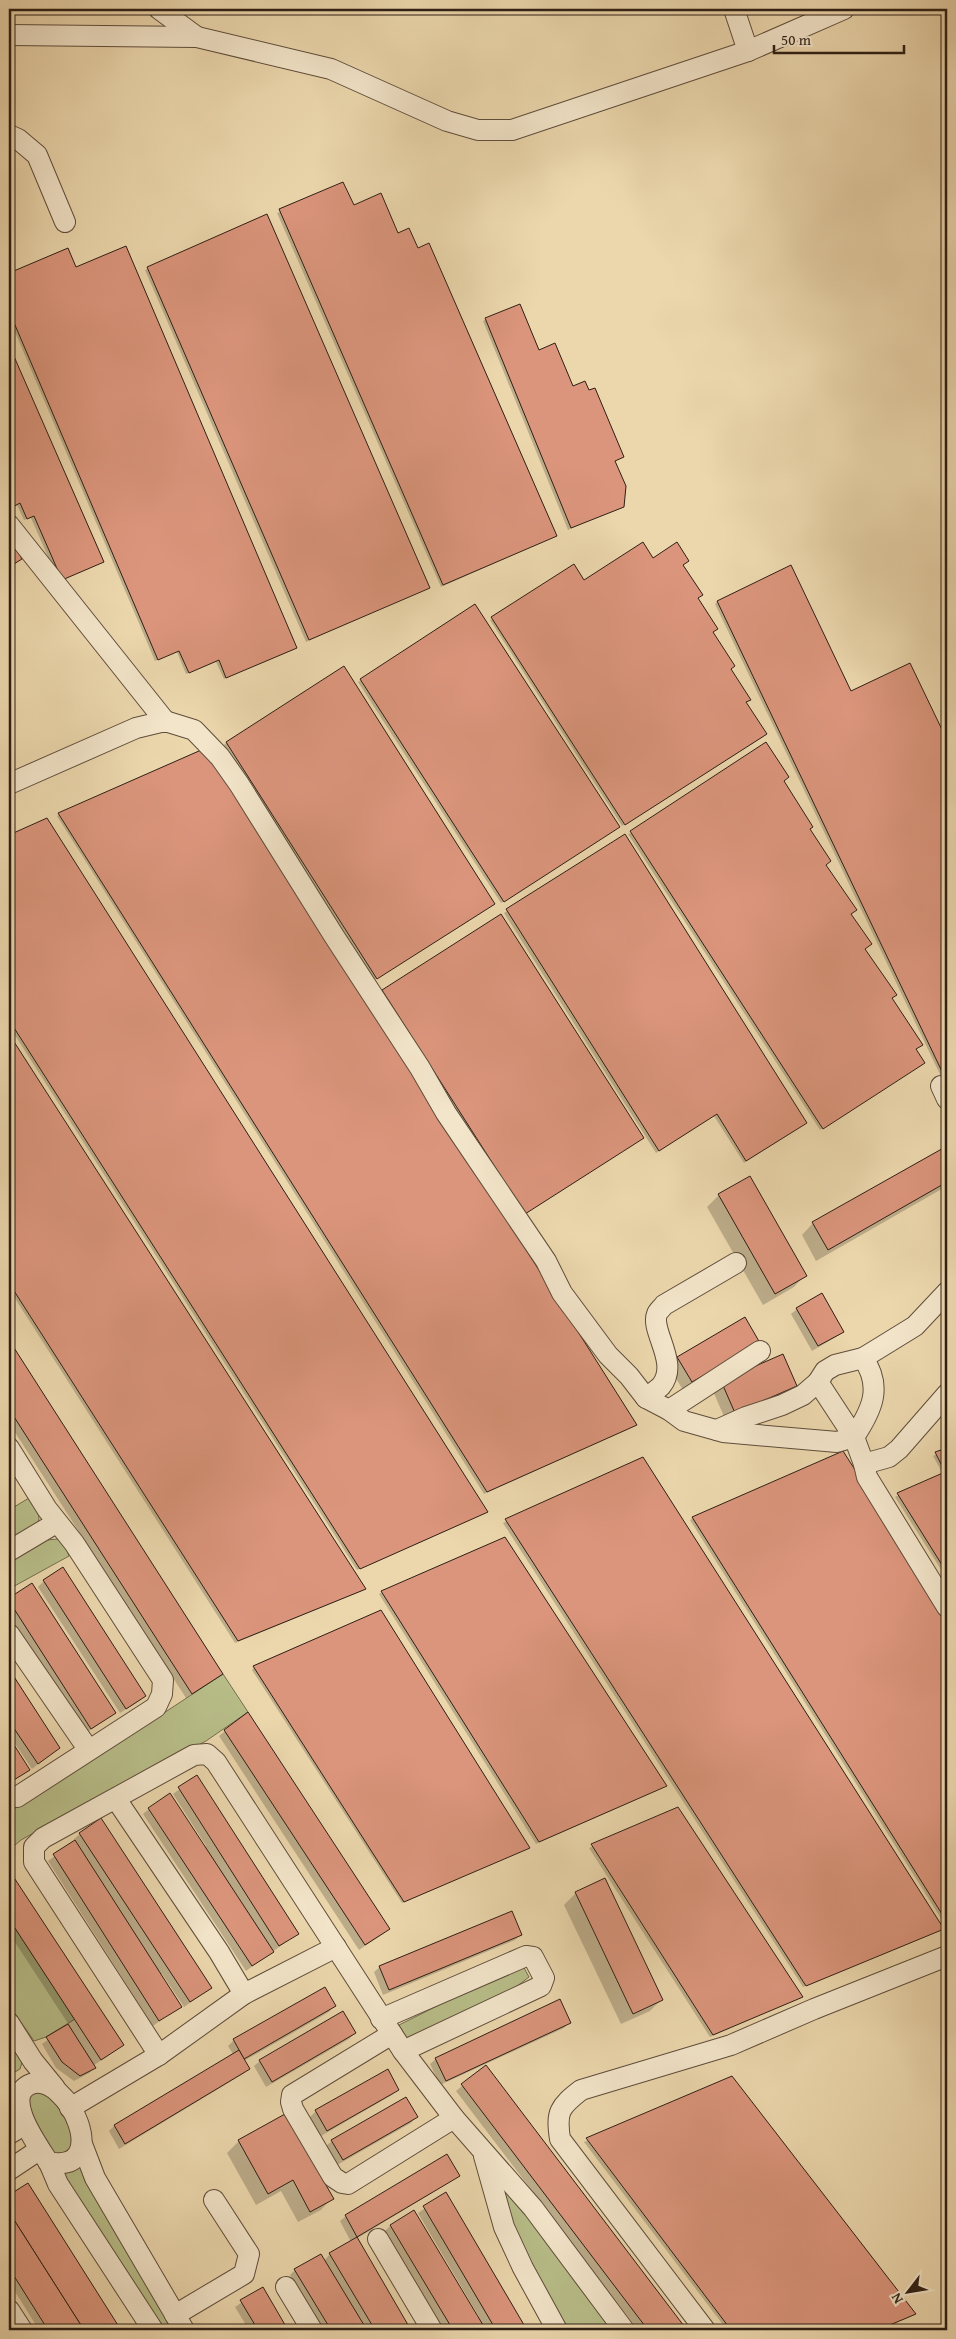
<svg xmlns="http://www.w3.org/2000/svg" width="956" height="2339" viewBox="0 0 956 2339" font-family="'Gentium Book Plus',serif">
<rect width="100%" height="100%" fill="#ecd7ad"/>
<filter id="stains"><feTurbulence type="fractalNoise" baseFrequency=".004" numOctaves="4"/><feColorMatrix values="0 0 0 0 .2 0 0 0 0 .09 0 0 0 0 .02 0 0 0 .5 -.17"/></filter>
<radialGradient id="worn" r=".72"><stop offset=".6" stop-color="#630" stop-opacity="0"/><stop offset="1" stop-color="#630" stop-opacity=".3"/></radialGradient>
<g fill="#b8be89" stroke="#736e4f">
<path d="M29,1498C51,1526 33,1530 9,1543V1510Z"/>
<polygon points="58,1539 65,1544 69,1556 9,1589 9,1561 47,1540"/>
<polygon points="223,1674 248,1712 206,1741 109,1791 21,1840 9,1850 9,1812 88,1763"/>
<polygon points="9,1919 75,2019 46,2037 34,2041 9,2005"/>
<polygon points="523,1966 529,1977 516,1987 408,2040 399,2025 511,1969"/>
<polygon points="9,2037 23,2059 20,2069 10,2075"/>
<polygon points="34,2090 58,2101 79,2144 60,2162 35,2140 28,2094"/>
<polygon points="488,2160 622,2330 559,2330 524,2268"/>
<polygon points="84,2163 176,2330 160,2330 59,2171"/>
</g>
<g fill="#0003">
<polygon points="343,183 353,207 398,235 556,536 441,587 277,213"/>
<polygon points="267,216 428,587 306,642 145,270"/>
<polygon points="67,249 76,269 295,647 293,650 224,679 216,662 186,674 177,652 155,661 9,318 9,274"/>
<polygon points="519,305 538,352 572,387 622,457 614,462 623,506 568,530 483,321"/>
<polygon points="9,348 102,561 59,582 31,518 24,520 17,505 9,509"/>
<polygon points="653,559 682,565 701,595 697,599 730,669 749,699 745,703 763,737 622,826 490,620 584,582"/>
<polygon points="717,602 850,693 910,664 947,743 947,1089 715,604"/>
<polygon points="475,605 616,829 501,903 358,682"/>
<polygon points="947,710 947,730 940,715"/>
<polygon points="227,742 491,906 374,980 224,745"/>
<polygon points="782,781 809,829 864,949 919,1047 915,1050 921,1065 820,1130 628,834"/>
<polygon points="59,814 635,1425 633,1427 484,1494 57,816"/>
<polygon points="46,820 487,1512 484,1514 357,1570 9,1026 9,836"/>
<polygon points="624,836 804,1125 744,1163 714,1116 656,1153 504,913"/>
<polygon points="501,916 522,1215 380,994"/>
<polygon points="9,1037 364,1589 362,1591 235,1643 9,1289"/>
<polygon points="946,1147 947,1186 816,1261 802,1235 813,1223"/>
<polygon points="719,1195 805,1275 794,1287 763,1305 707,1207"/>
<polygon points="797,1309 842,1332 836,1337 812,1351 791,1314"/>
<polygon points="9,1342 222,1673 186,1698 9,1423"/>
<polygon points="758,1343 683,1390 669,1367 678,1358"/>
<polygon points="722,1382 795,1386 787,1395 726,1421 713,1391"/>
<polygon points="947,1449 947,1579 895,1497 943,1474 933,1456"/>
<polygon points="643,1459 942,1929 940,1931 803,1987 503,1523"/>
<polygon points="693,1518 947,1616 947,1928 690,1520"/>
<polygon points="44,1581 144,1696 139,1701 120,1713 38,1587"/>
<polygon points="32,1585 114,1713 85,1734 9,1615 9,1600"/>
<polygon points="382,1592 663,1788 536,1844 379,1594"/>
<polygon points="254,1667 528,1848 402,1903 252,1670"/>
<polygon points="9,1672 58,1748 32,1769 9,1735"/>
<polygon points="225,1731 389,1928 383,1934 359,1950 219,1736"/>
<polygon points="9,1739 28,1769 9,1784"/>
<polygon points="196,1777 297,1934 246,1971 143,1814 149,1809 204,1847 206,1846 173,1794"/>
<polygon points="678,1808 801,1997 710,2037 589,1848"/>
<polygon points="80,1834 211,1988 184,2007 162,1974 160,1975 180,2006 153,2026 48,1861 75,1841 74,1839"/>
<polygon points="9,1872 123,2045 93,2066 94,2068 89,2073 74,2081 56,2068 42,2044 69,2025 9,1933"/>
<polygon points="576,1893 662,1999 650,2011 621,2024 564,1905"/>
<polygon points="520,1935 515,1940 383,1995 374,1972 380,1967"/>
<polygon points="334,2006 329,2012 244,2061 249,2069 243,2074 119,2149 109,2131 114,2126 233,2054 228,2046 234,2040"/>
<polygon points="569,2022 564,2028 440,2085 430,2064 436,2059"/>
<polygon points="355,2033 349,2039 266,2087 254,2066 260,2061"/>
<polygon points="485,2067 685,2330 638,2330 456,2091"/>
<polygon points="387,2071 398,2089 392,2095 321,2136 310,2117 316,2111"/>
<polygon points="731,2077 914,2314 912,2316 879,2330 727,2330 584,2142"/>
<polygon points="285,2115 332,2198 321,2210 298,2222 281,2191 256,2205 227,2153 239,2141"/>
<polygon points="416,2117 411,2123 337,2165 326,2146 332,2141"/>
<polygon points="458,2176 452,2181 356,2239 410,2330 323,2330 290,2275 295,2270 324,2261 330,2254 351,2242 340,2221 346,2216"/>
<polygon points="27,2185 119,2330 39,2330 9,2282 9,2196"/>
<polygon points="446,2194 526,2330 444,2330 385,2231 390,2226 477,2318 479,2317 418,2213"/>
<polygon points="262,2289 287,2330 249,2330 235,2307"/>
</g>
<g fill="#db957c" stroke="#2e1f15">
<polygon points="343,182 354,205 381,193 398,233 409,228 418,248 429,243 557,536 443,585 279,209"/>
<polygon points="267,214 430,588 309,640 147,267"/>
<polygon points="126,246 297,648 226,678 219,660 189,673 179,651 158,660 9,311 9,273 68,248 76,267"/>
<polygon points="520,304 539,350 555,343 573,386 585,381 589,390 595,388 624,457 615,461 626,486 624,507 571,528 485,318"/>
<polygon points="9,345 104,562 62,580 34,516 27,519 20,503 11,508 9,503"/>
<polygon points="9,536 22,559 9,567"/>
<polygon points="643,542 653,558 677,542 689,561 683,565 703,595 698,598 718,629 713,632 735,666 731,669 751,700 746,702 767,734 625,825 491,617 574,564 584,580"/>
<polygon points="791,565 851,691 910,663 947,740 947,1082 717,601"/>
<polygon points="475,604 620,827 504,902 360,679"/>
<polygon points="344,666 495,904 377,979 226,742"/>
<polygon points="947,709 947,723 941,711"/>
<polygon points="766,742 789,777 784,781 813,827 810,829 831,861 826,865 857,910 851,914 872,944 865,949 897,995 892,998 923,1045 916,1049 925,1063 823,1129 630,831"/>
<polygon points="208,747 637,1425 487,1492 58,813"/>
<polygon points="47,818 488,1512 360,1569 9,1020 9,835"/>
<polygon points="625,834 807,1123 746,1161 717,1114 659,1151 506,909"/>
<polygon points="501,914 644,1138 525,1214 382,990"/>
<polygon points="9,1034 366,1589 238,1641 9,1283"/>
<polygon points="947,1146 947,1182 828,1250 812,1222"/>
<polygon points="750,1176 807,1276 775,1294 718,1194"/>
<polygon points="822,1293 844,1332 818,1346 796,1308"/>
<polygon points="745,1317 760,1343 692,1382 677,1357"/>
<polygon points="9,1340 223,1674 192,1694 9,1409"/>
<polygon points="783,1354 797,1386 735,1413 721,1381"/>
<polygon points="947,1448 947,1573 897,1493 945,1472 935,1452"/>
<polygon points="843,1451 947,1614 947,1922 692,1517"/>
<polygon points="643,1457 944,1929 806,1986 505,1519"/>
<polygon points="9,1498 14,1507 9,1510"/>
<polygon points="505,1537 667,1786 539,1842 381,1591"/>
<polygon points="63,1567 146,1696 126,1709 43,1580"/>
<polygon points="32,1583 116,1713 91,1729 9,1601 9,1598"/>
<polygon points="381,1610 530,1848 404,1902 253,1666"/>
<polygon points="9,1669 60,1748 38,1764 9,1721"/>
<polygon points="248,1712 390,1929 365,1945 224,1730"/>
<polygon points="9,1737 30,1770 9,1783"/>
<polygon points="197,1775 299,1934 279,1946 178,1787"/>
<polygon points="170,1793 274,1952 252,1966 148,1808"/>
<polygon points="678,1807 803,1997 713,2035 591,1844"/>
<polygon points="101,1818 212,1988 190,2002 79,1833"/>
<polygon points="75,1840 182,2007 159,2021 53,1854"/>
<polygon points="9,1870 124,2045 101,2060 9,1919"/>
<polygon points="605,1878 663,2000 633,2014 575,1892"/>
<polygon points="512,1911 522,1935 389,1990 379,1966"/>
<polygon points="325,1987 336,2006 244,2059 233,2039"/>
<polygon points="560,1999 571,2023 446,2081 435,2058"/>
<polygon points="343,2011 356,2033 272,2082 259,2060"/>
<polygon points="68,2024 96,2068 80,2076 62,2062 46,2037"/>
<polygon points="239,2050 250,2069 125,2144 114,2125"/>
<polygon points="486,2065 687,2330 648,2330 461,2084"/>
<polygon points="388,2069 399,2090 327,2131 315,2110"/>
<polygon points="732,2076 916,2314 878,2330 731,2330 586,2138"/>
<polygon points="406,2097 418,2117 343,2160 331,2140"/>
<polygon points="285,2114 334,2199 310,2212 293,2180 268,2194 238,2140"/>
<polygon points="447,2154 460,2176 357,2237 345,2215"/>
<polygon points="28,2183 121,2330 84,2330 9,2212 9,2195"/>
<polygon points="446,2192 527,2330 496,2330 423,2206"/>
<polygon points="414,2210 486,2330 453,2330 390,2225"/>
<polygon points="9,2212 84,2330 48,2330 9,2268"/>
<polygon points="357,2237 411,2330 375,2330 329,2253"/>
<polygon points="321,2254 367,2330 331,2330 294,2269"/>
<polygon points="263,2287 288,2330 258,2330 240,2300"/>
</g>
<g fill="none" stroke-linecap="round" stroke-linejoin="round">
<g stroke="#5e4d3b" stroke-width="22">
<g id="minor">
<polyline points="159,9 197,37"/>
<polyline points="734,9 748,51"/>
<polyline points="9,35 197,37 331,69 447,121 478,130 512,130 748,51 844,9"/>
<polyline points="9,135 18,139 37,155 65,222"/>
<polyline points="9,525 165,721"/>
<polyline points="9,784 136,728 165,721 194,730 220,757 239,784 334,936 420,1068 446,1113 546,1261 562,1293 608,1355 629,1376 646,1398 669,1410 684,1421 723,1432 837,1442 854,1437 864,1464 867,1477 947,1607"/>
<polyline points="941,1086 947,1099"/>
<path d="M818,1382L854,1437C872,1410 883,1387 863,1358L915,1326L947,1292"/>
<path d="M646,1398C651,1394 657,1390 661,1386C680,1363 650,1331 657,1314C658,1311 662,1308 664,1305L736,1263"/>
<polyline points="669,1410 760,1351"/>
<polyline points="717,1430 746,1417 782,1405 803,1395 818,1382 825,1371 835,1365 863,1358"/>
<polyline points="9,1448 47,1509 74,1543 163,1680 162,1694 156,1707 17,1797 9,1797"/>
<polyline points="864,1464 889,1457 899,1449 947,1394"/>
<polyline points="9,1551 56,1523"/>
<polyline points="9,1634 88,1749"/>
<polyline points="116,1799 219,1952 244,1994"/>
<polyline points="381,2019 526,1956 533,1957 544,1978 541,1986 403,2051"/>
<polyline points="9,2023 33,2061 55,2088"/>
<polyline points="392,2034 292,2095 291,2102 293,2109 333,2177 342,2183 348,2184 454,2118"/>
<polyline points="159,2055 34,1862 34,1847 43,1838 194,1755 207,1754 216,1762 403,2051 454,2118 533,2208 624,2330"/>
<polyline points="70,2108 159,2055 244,1994 336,1947"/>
<polyline points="9,2134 24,2125"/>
<polyline points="82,2144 95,2178 184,2330"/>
<polyline points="484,2156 504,2227 523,2268 557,2330"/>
<path d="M48,2162C114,2175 68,2071 31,2084C0,2096 40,2148 49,2163C52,2169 55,2177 58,2184L153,2330"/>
<polyline points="9,2170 39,2150"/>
<polyline points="378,2239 432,2330"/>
<polyline points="286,2287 312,2330"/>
<polyline points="9,2310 22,2330"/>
<polyline points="175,2315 244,2274 249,2254 214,2200"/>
<path d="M705,2330L560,2139C556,2112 559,2107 581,2090L731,2045L814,2009L947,1956"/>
</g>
</g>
<use href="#minor" stroke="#f3e5ca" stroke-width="20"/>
</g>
<rect width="956" height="2339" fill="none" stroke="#ecd7ad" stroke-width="30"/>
<rect x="10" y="10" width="936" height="2319" fill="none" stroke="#2e1f15" stroke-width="2.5"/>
<rect x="15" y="15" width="926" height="2309" fill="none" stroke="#2e1f15"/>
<g transform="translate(908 2292) rotate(239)" stroke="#f3e5ca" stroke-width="4" paint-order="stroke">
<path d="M0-4L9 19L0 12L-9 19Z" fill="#2e1f15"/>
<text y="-8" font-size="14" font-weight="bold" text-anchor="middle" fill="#2e1f15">N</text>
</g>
<path d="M774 45v8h130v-8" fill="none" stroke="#2e1f15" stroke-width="2.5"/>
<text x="781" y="45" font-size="15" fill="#2e1f15" stroke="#f3e5ca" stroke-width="4" paint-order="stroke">50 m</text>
<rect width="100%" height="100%" filter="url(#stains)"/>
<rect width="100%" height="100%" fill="url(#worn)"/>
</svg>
